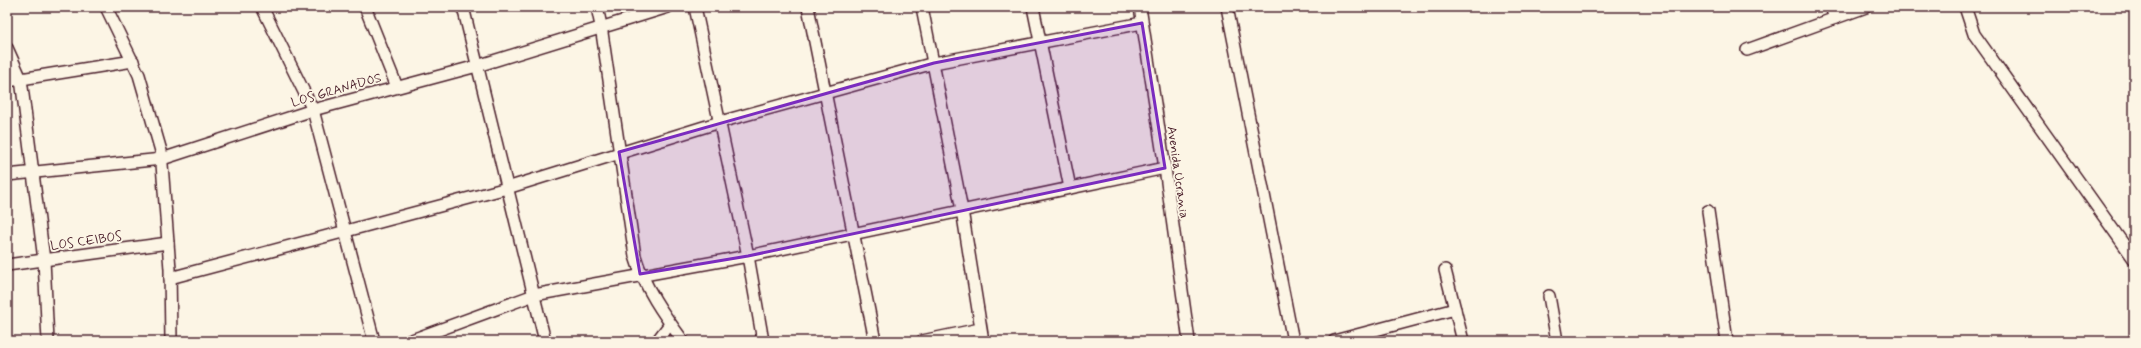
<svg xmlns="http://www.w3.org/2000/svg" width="2141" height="348" viewBox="0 0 2141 348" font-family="Mynerve,sans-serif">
<rect width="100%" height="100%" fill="#fcf5e5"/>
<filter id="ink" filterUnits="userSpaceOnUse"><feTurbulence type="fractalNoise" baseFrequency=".025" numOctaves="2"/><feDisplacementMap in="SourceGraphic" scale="8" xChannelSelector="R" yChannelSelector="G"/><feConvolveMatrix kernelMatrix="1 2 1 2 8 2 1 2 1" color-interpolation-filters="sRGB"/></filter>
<g filter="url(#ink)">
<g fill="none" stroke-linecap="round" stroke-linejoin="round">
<g stroke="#4a1f2b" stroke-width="14">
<g id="minor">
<polyline points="106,7 139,75 161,151 170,269 171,341"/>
<polyline points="262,7 313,110 374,341"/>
<polyline points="365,7 397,87"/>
<polyline points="463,7 545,341"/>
<path d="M597,7L601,26L635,256C644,287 664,315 683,341"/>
<polyline points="695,7 748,256 763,341"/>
<polyline points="808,7 875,341"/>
<polyline points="922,7 962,210 983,341"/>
<polyline points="1033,7 1070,188"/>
<polyline points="1140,7 1165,168 1189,341"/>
<polyline points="1227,7 1293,341"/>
<polyline points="1831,7 1835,18"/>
<polyline points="1965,7 1974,34 2134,259"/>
<polyline points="7,48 21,79 7,81"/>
<polyline points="1747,50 1866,7"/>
<polyline points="7,175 162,159 313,110 477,66 668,7"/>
<polyline points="1708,211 1727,341"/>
<polyline points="7,265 168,243"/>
<polyline points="1445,270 1463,341"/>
<polyline points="170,278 507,188 720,122 934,63 1142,23"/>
<polyline points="1549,296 1557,341"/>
<polyline points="48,341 44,260 21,79 133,61"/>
<polyline points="409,341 534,295 748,256 1165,168"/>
<polyline points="657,341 670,324"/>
<polyline points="922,341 980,329"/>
<polyline points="1334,341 1455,309"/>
</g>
</g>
<use href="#minor" stroke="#fcf5e5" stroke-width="11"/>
</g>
</g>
<path fill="#7b2cbf" fill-opacity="0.2" stroke="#7b2cbf" stroke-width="3" stroke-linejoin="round" d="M1142,23L1165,168L748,256L640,274L619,152L934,63Z"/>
<g text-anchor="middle" stroke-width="3.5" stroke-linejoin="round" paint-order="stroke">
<g font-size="13" fill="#4a1f2b" stroke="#fcf5e5">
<text transform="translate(336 89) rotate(-16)" y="5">LOS GRANADOS</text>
<text transform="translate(1179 172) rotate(82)" y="5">Avenida Ucrania</text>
<text transform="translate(86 240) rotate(-8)" y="5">LOS CEIBOS</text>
</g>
</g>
<rect width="2141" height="348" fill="none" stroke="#fcf5e5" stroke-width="24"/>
<rect x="12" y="12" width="2117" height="324" fill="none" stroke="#4a1f2b" stroke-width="1.5" filter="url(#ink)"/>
</svg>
